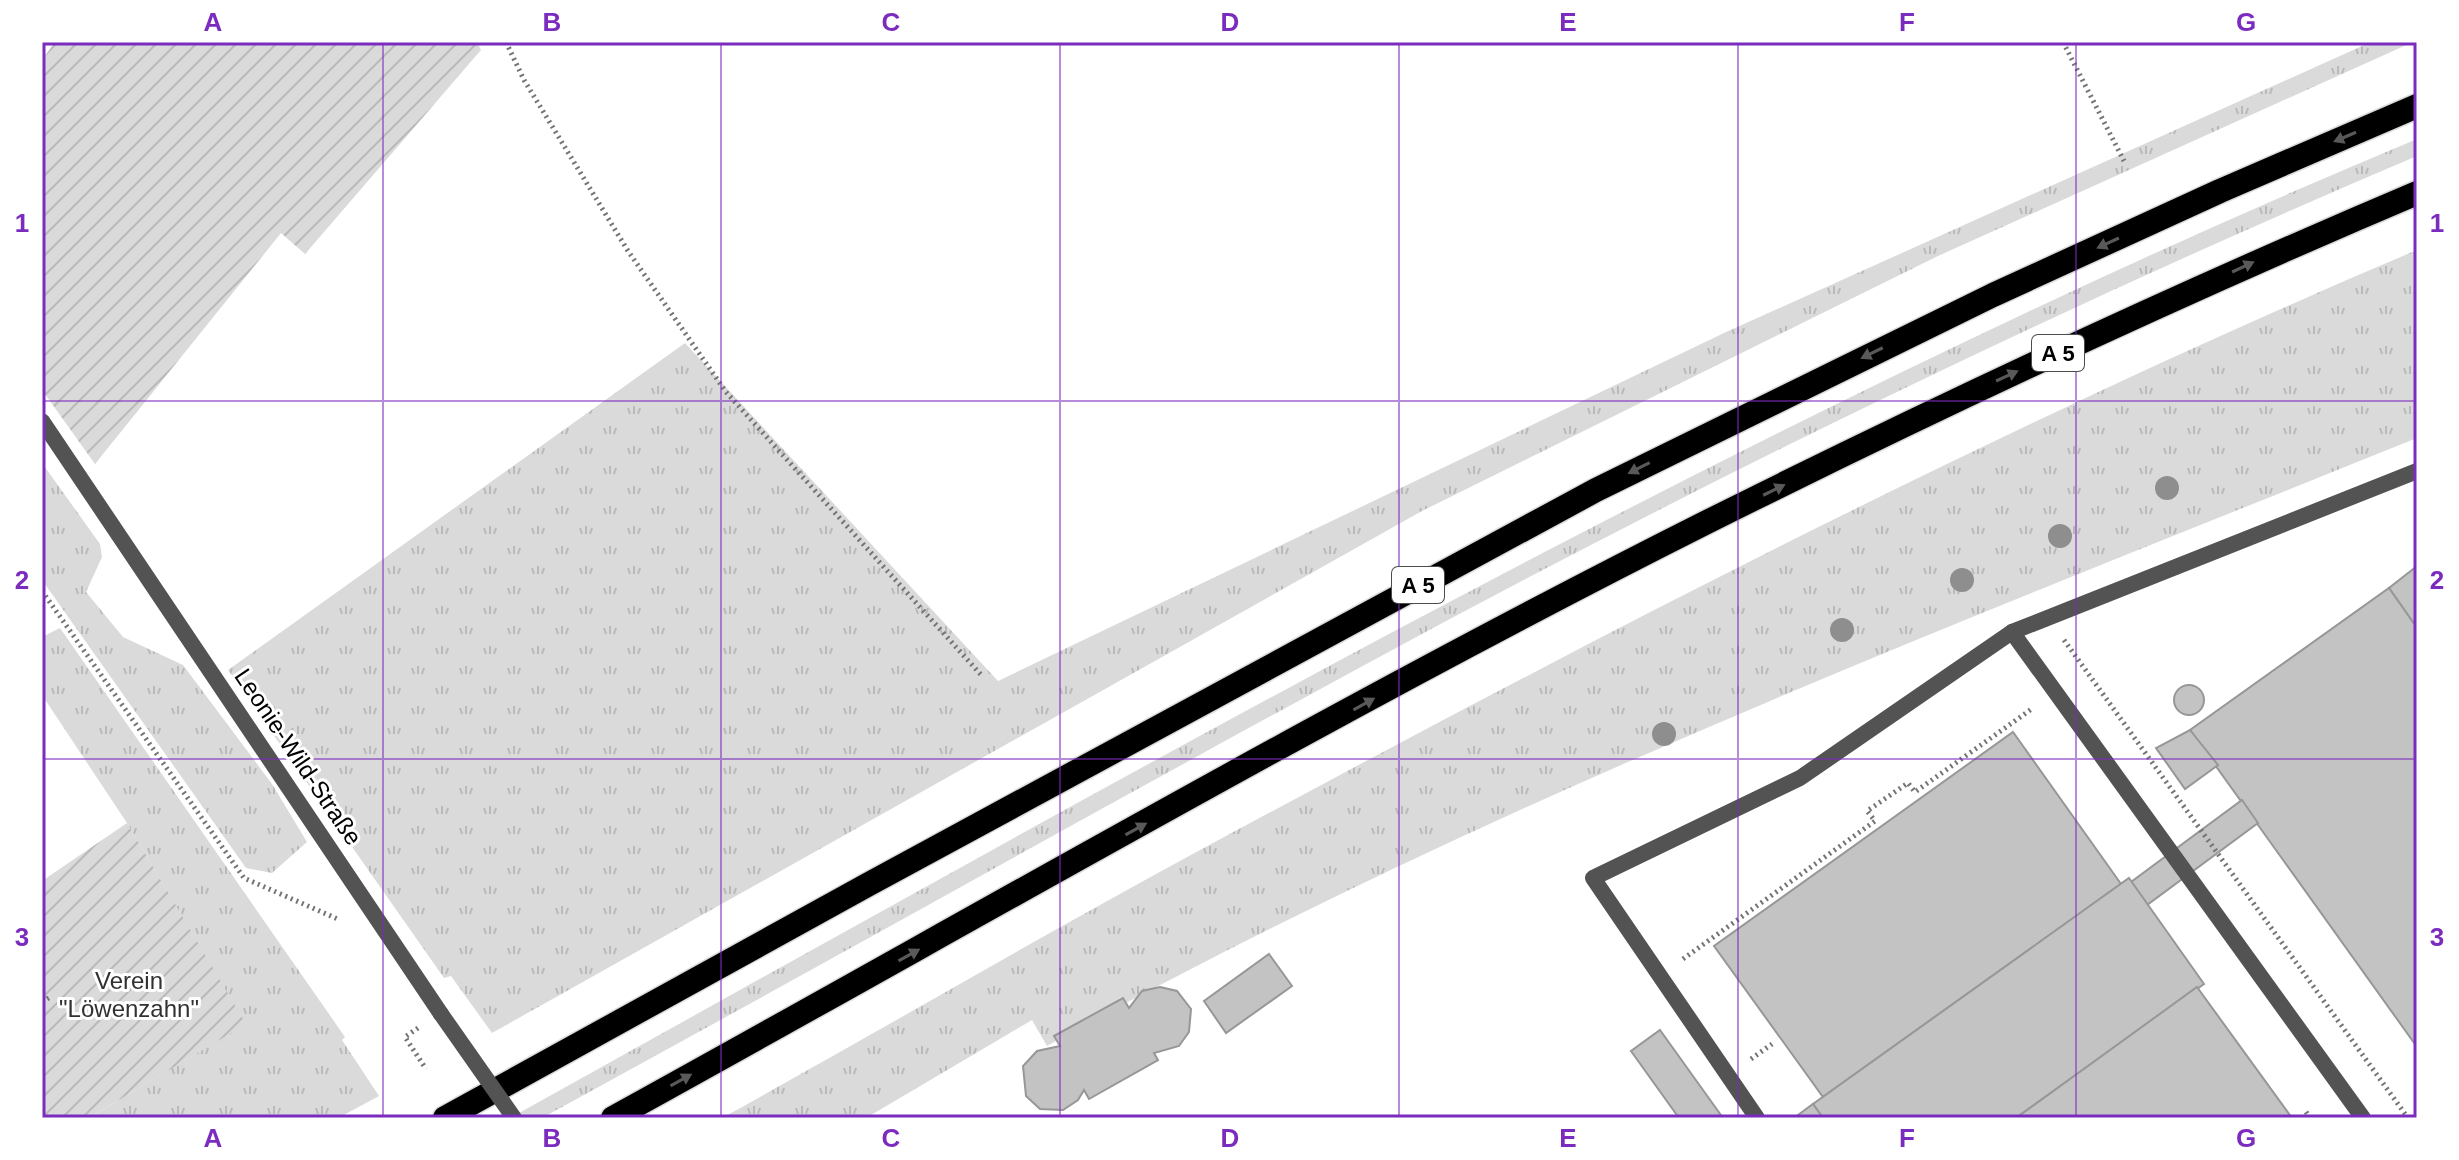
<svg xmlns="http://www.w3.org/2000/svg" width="2459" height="1160" viewBox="0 0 2459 1160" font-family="Helvetica,sans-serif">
<defs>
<pattern id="grass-tufts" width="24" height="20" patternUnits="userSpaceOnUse" patternTransform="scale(2)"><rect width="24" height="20" fill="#dadada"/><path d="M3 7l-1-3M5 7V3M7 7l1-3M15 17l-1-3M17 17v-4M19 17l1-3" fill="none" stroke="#b9b9b9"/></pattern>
<pattern id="garden-furrows" width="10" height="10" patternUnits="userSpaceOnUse" patternTransform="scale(2)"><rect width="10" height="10" fill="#dadada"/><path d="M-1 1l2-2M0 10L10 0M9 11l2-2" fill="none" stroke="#b9b9b9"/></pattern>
</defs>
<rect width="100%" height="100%" fill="#fff"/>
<g fill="url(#grass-tufts)">
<polygon points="2371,42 2413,42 1938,256 1422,511 492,1033 451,976 444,978 228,670 685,343 998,681 1724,333"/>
<path d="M2417,139V156C2056,309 1703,481 1359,668C1086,816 815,969 542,1118H510C1135,771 1757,414 2417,139Z"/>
<path d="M2417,250V438C1954,625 1485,803 1047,1046L1032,1020L866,1118H722C878,1032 1032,941 1189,856C1591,639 1996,428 2417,250Z"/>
<polygon points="42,463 100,544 102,557 86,592 123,637 183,665 272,784 307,842 272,873 246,868 42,580"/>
<polygon points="60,628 345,1037 342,1040 379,1096 338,1118 89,1118 245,1024 127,823 42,695 42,637"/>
</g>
<g fill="url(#garden-furrows)">
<polygon points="55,42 477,42 481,50 305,254 281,233 95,464 42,390 42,60"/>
<polygon points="127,823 246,1024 89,1118 42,1118 42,881"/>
</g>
<g fill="#c3c3c3" stroke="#979797" stroke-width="2">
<polygon points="2417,566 2417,628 2389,588"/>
<polygon points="2389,588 2417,628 2417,1047 2190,730"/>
<circle cx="2189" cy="700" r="15"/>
<polygon points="2190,730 2218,765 2185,789 2156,748"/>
<polygon points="2013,732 2121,884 1823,1097 1714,946"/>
<polygon points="2242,800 2258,823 2147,905 2131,882"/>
<polygon points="2129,878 2204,984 2016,1118 1823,1118 1813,1104"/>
<polygon points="1269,954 1292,986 1226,1033 1204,1001"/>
<polygon points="1160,987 1177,991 1191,1009 1189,1032 1179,1046 1154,1053 1158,1060 1089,1099 1084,1090 1078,1100 1063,1110 1040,1109 1026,1096 1023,1066 1037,1051 1060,1046 1054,1036 1123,998 1129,1008 1142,991"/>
<polygon points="2197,987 2292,1118 2016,1118"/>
<polygon points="1660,1030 1723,1118 1679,1118 1631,1051"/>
<polygon points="1813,1104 1823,1118 1794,1118"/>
</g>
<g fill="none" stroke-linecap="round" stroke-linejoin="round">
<g stroke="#dbdbdb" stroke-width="27">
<g id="highway">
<polyline points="445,1118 869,884 1596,490 1993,295 2220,191 2417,106"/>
<path d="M613,1118C976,918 1335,709 1705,523C1939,406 2176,295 2417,193"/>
</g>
</g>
<g stroke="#757575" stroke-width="5" stroke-dasharray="2 4" stroke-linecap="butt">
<polyline points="506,42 524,80 628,251 726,392 983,677"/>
<polyline points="2063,42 2124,161"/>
<polyline points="42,591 244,878 340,920"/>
<polyline points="2064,640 2408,1118"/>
<polyline points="1683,959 1875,821 1867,811 1908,783 1915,792 2033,708"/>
<polyline points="42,1002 50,997"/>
<polyline points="418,1028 405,1037 426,1069"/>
<polyline points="1751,1059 1772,1044"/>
<polyline points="2306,1112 2310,1118"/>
</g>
<g stroke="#535353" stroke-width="16">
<polyline points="1757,1118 1593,878 1800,778 2012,632"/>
<polyline points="2363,1118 2012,632 2417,471"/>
</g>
<polyline stroke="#535353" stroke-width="16" points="42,421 441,1014"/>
<use href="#highway" stroke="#000" stroke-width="24"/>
<polyline stroke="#535353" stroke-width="16" points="441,1014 514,1118"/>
</g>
<g fill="#8e8e8e">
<circle cx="2167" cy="488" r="12"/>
<circle cx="2060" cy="536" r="12"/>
<circle cx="1962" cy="580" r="12"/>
<circle cx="1842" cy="630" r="12"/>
<circle cx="1664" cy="734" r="12"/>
</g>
<defs><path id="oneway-solid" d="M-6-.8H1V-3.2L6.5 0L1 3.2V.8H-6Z" transform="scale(2)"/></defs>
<g fill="#595959">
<use href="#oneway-solid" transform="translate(2345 137) rotate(157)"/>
<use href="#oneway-solid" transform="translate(2108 243) rotate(155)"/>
<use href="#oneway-solid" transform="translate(2243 267) rotate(-25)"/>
<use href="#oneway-solid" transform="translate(1872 353) rotate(154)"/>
<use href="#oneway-solid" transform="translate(2007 376) rotate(-25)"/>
<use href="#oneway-solid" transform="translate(1639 468) rotate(153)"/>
<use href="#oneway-solid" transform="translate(1774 490) rotate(-26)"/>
<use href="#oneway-solid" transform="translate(1364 704) rotate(-29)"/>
<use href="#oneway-solid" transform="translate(1136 829) rotate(-29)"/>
<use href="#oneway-solid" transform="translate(909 955) rotate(-29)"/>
<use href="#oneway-solid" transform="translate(681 1080) rotate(-29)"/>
</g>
<path fill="none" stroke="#7b2cbf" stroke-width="2" stroke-opacity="0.55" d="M383,42V1118M721,42V1118M1060,42V1118M1399,42V1118M1738,42V1118M2076,42V1118M42,401H2417M42,759H2417"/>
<g text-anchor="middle" stroke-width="6" stroke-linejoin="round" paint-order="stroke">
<g fill="#fff" stroke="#4c4c4c" stroke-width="2">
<rect x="2032" y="335" width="52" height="36" rx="6"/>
<rect x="1392" y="567" width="52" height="36" rx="6"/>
</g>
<g font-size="22" font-weight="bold" fill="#000">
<text x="2058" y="361">A 5</text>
<text x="1418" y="593">A 5</text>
</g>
<g font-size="24" fill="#000" stroke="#fff">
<text transform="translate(298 757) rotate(56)" y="8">Leonie-Wild-Straße</text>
</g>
<g font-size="24" fill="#313131" stroke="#fff">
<text x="129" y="989">Verein<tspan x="129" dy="28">"Löwenzahn"</tspan></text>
</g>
</g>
<rect width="2459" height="1160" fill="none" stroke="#ffffff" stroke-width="88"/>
<rect x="44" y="44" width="2371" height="1072" fill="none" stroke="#7b2cbf" stroke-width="3"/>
<g font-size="26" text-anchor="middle" font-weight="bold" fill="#7b2cbf">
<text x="213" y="31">A</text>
<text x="552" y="31">B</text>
<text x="891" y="31">C</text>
<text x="1230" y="31">D</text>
<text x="1568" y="31">E</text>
<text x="1907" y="31">F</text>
<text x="2246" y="31">G</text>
<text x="22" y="232">1</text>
<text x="2437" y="232">1</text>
<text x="22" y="589">2</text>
<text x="2437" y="589">2</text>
<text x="22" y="946">3</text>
<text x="2437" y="946">3</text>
<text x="213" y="1147">A</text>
<text x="552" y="1147">B</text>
<text x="891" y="1147">C</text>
<text x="1230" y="1147">D</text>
<text x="1568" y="1147">E</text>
<text x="1907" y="1147">F</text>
<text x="2246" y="1147">G</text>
</g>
</svg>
